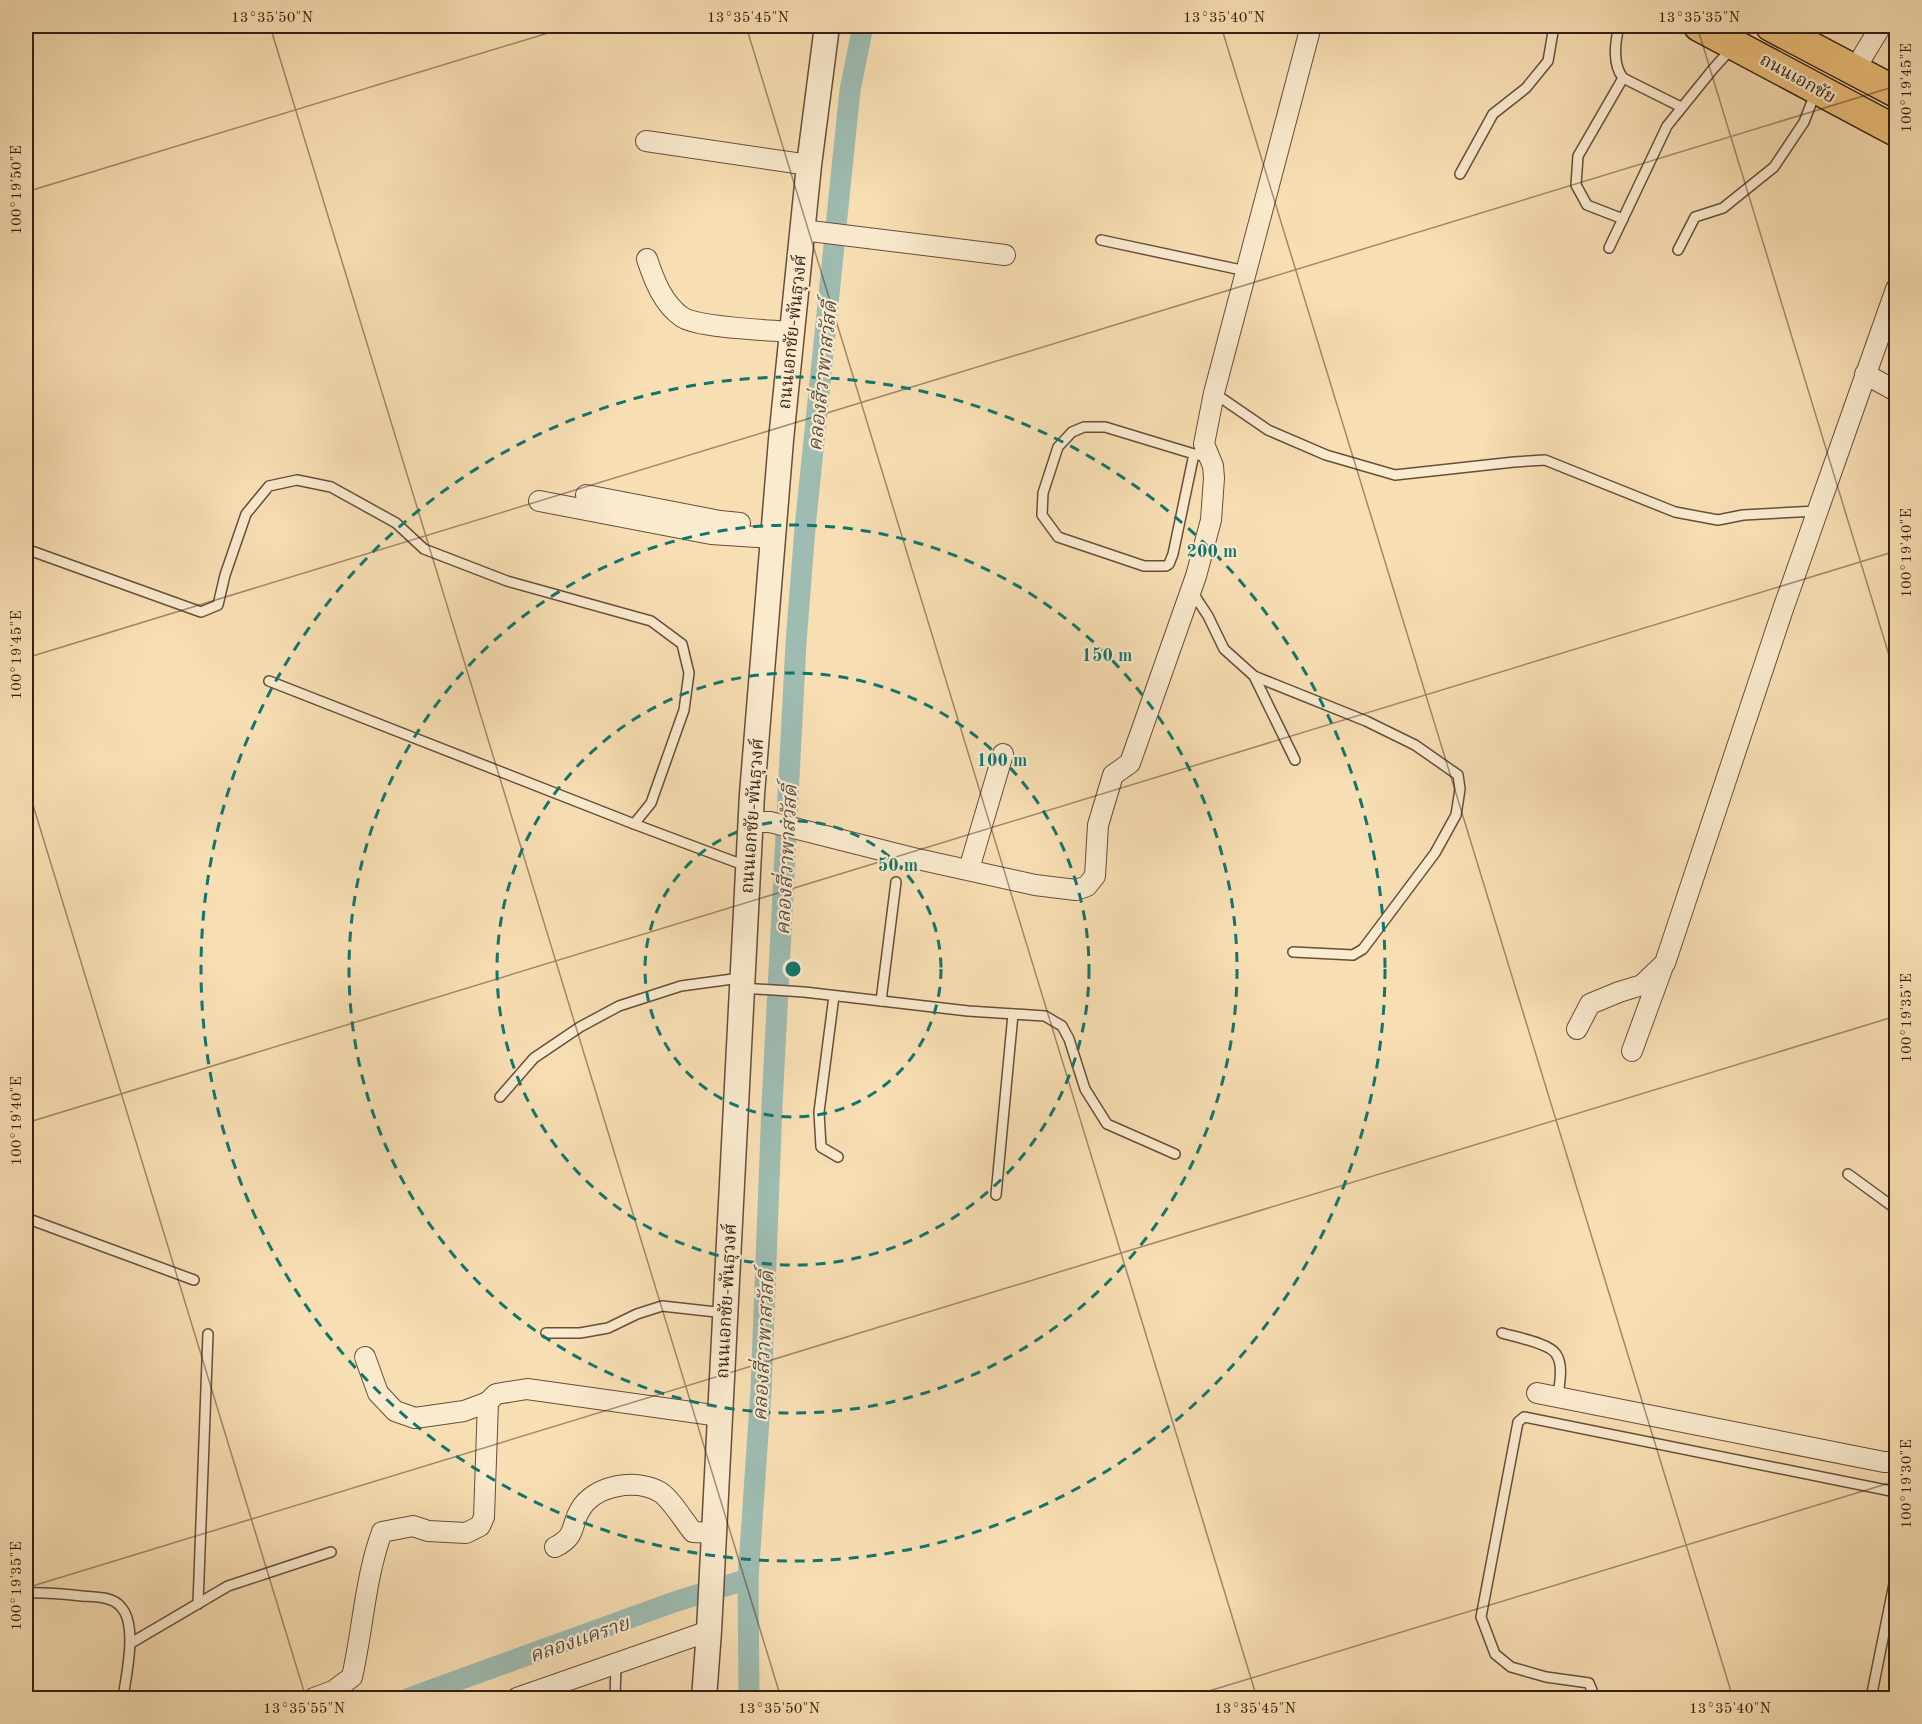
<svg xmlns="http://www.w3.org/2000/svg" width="1922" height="1724" viewBox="0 0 1922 1724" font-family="'Old Standard TT','Noto Serif Thai',serif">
<rect width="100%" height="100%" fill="#f8dfb3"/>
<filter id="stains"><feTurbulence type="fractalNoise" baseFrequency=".00333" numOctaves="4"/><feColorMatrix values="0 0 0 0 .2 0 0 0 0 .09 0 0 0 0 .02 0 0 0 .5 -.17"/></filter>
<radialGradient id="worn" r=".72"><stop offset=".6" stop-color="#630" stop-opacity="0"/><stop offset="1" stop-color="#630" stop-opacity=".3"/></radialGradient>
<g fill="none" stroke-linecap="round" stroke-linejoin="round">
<g stroke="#9ebcb2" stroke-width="21">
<polyline points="409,1698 674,1602 748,1579"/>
<polyline points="749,1698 748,1579 761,1390 772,1105 796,643 805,528 850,90 863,26"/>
</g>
<g stroke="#664e3a" stroke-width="12">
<g id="service">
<path d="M1619,26C1615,43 1612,64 1623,78"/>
<polyline points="1460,174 1493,114 1526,88 1548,61 1554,26"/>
<polyline points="1623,219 1587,205 1576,185 1578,156 1623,78 1681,107"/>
<polyline points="1101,240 1246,271"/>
<polyline points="1609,248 1667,126 1713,69 1732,48"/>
<polyline points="1678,250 1695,217 1723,208 1774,167 1804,122 1816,91"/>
<polyline points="1214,393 1268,430 1326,455 1395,475 1514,462 1545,460 1675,512 1718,520 1743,515 1817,511"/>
<polyline points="1194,454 1173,554 1169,564 1166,566 1144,566 1058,537 1042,515 1043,493 1058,447 1072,432 1084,427 1105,427 1194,454 1208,457"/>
<polyline points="26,549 201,612 218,605 225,575 246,514 269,486 297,480 331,487 396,523 424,549 507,581 651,621 682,644 689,673 684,710 651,803 634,824 746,866"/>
<polyline points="1191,590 1208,616 1224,649 1254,676 1295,760"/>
<polyline points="1254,676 1366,721 1415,745 1458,775 1460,789 1456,815 1435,853 1363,949 1353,955 1293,952"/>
<polyline points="269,681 634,824"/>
<polyline points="742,988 804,992 968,1011 1045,1016 1062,1026 1069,1039 1085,1089 1107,1124 1175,1154"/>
<polyline points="834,996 819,1112 821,1147 838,1157"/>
<polyline points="881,1001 896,882"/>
<polyline points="500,1097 534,1058 580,1027 619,1006 681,986 740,978"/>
<polyline points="1848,1174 1896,1209"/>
<polyline points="996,1195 1013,1014"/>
<polyline points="26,1218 194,1280"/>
<polyline points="546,1333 580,1333 608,1328 637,1314 662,1306 725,1313"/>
<path d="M1502,1333C1515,1337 1549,1343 1556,1354C1564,1365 1559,1385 1558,1397"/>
<path d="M26,1593C44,1592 63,1594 82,1596C94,1597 112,1596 121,1607C138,1625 126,1676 123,1698"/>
<polyline points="198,1604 208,1334"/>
<polyline points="131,1643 228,1586 331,1552"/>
<polyline points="615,1698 616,1664"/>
<polyline points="1595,1698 1589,1683 1546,1677 1511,1667 1495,1654 1481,1617 1518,1422 1524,1417 1896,1492"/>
<polyline points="1871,1698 1896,1574"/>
</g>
</g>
<g stroke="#664e3a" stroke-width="22">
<g id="minor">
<polyline points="1855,69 1881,26"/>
<polyline points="646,141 809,165"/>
<polyline points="802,230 1005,255"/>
<path d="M647,259C654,280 663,304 682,317C699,328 769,330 792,332"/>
<polyline points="1865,374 1896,391"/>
<polyline points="586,495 720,521 740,523"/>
<polyline points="539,501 711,534 773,538"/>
<polyline points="751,822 770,822 913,858 1035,885 1076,890 1087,886 1095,876 1098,825 1113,775 1130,763 1196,576 1211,520 1214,478 1213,466 1204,444 1214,393 1311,26"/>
<polyline points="969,869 1003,754"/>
<polyline points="1577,1029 1590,1004 1619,992 1642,985 1665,963 1783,609 1896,289"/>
<polyline points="1632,1051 1662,969"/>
<polyline points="365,1357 378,1393 395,1411 415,1418 464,1411 488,1402"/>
<polyline points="1537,1393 1884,1462 1896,1462"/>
<path d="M555,1547C577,1536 570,1527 580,1510C594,1485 636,1478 660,1492C671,1499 684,1521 693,1532L714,1533"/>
<path d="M314,1698L333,1691L352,1677C363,1629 365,1578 382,1532L413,1526L428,1531L466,1533L480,1526L484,1517L488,1402L496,1394L527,1389L720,1416"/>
<polyline points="517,1698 709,1631"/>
</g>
</g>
<g stroke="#664e3a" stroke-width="27">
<polyline id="tertiary" points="704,1698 709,1631 752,794 781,440 809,165 827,26"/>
</g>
<g stroke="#361e11" stroke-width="33">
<g id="primary">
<polyline points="1699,26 1896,131"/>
<polyline points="1771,26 1896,92"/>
</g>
</g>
<use href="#service" stroke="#faeace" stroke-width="9"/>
<use href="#minor" stroke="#faeace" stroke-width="20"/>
<use href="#tertiary" stroke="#faeace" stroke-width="24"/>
<use href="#primary" stroke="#ecc07a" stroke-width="30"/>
</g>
<path fill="none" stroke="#361e11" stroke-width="1.5" stroke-opacity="0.45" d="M270,26L781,1698M746,26L1257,1698M1221,26L1733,1698M1697,26L1896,678M26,192L571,26M26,658L1896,86M26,782L306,1698M26,1123L1896,551M26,1588L1896,1016M1186,1698L1896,1481"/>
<g fill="none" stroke="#0f766e" stroke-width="3" stroke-dasharray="10 8">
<circle cx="793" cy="969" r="148"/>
<circle cx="793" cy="969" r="296"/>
<circle cx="793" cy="969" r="444"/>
<circle cx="793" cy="969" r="592"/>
</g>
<g text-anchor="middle" stroke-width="4.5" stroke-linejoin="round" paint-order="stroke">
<g font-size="18" fill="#361e11" stroke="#faeace">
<text transform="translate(1798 78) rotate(29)" y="6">ถนนเอกชัย</text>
<text transform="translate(792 332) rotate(-84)" y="6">ถนนเอกชัย-พันธุวงศ์</text>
<text transform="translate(752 816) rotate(-86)" y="6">ถนนเอกชัย-พันธุวงศ์</text>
<text transform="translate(726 1301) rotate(-87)" y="6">ถนนเอกชัย-พันธุวงศ์</text>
</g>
<g font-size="20" font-style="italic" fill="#554d41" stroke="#faeace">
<text transform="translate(822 376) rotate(-84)" y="7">คลองสี่วาพาสวัสดิ์</text>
<text transform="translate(786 860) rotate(-87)" y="7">คลองสี่วาพาสวัสดิ์</text>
<text transform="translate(763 1346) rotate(-87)" y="7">คลองสี่วาพาสวัสดิ์</text>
<text transform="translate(579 1639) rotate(-19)" y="7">คลองเเคราย</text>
</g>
</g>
<circle cx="793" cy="969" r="9" fill="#0f766e" stroke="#faeace" stroke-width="3"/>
<g font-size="18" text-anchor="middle" font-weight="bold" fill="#0f766e" stroke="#faeace" stroke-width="4.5" stroke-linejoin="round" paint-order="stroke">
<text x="1212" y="557">200 m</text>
<text x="1107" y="661">150 m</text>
<text x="1002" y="766">100 m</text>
<text x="898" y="871">50 m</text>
</g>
<rect width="1922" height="1724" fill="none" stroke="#f8dfb3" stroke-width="66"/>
<rect x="33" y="33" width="1856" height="1658" fill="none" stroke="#361e11" stroke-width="2"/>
<g font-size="15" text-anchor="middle" fill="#361e11">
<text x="272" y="22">13°35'50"N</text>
<text x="748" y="22">13°35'45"N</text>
<text x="1224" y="22">13°35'40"N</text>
<text x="1699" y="22">13°35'35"N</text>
<text transform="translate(1906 88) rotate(-90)" y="5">100°19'45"E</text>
<text transform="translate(16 190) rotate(-90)" y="5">100°19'50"E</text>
<text transform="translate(1906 553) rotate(-90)" y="5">100°19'40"E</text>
<text transform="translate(16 655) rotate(-90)" y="5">100°19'45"E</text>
<text transform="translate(1906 1018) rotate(-90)" y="5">100°19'35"E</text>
<text transform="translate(16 1121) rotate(-90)" y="5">100°19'40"E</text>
<text transform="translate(1906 1484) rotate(-90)" y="5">100°19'30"E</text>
<text transform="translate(16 1586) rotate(-90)" y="5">100°19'35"E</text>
<text x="304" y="1713">13°35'55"N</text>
<text x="779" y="1713">13°35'50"N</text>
<text x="1255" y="1713">13°35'45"N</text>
<text x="1730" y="1713">13°35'40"N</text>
</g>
<rect width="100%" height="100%" filter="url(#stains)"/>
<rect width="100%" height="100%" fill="url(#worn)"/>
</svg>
